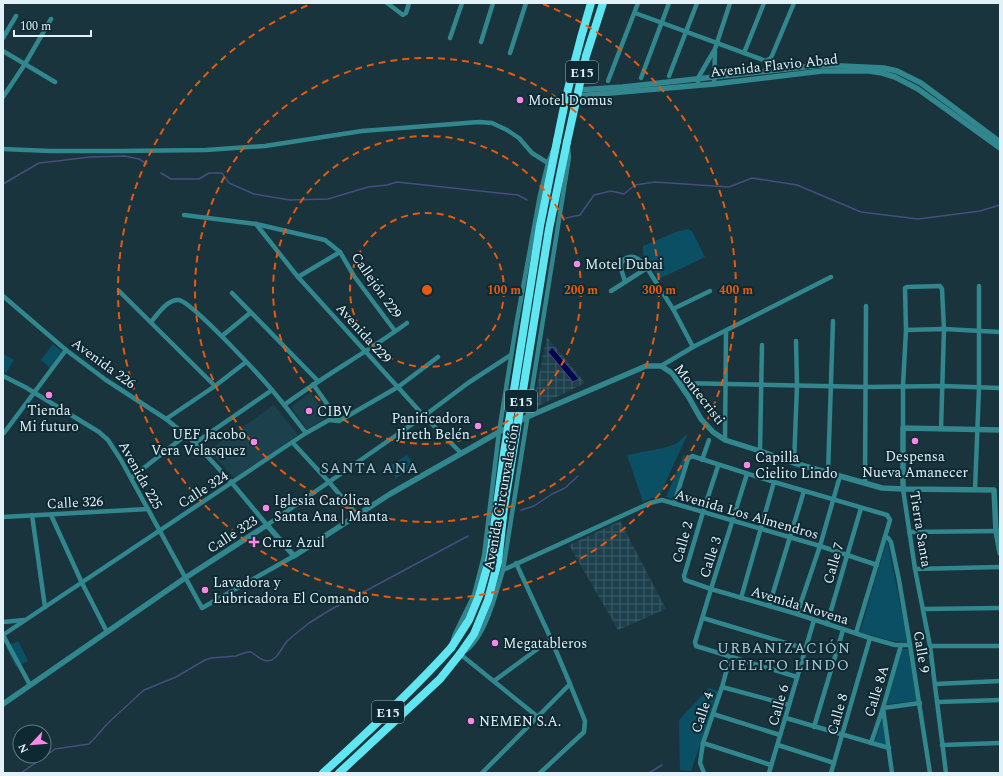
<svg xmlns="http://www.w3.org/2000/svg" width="1003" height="776" viewBox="0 0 1003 776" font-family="Spectral,serif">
<defs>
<pattern id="industrial-grid" width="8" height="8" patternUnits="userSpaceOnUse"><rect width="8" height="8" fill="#1c404c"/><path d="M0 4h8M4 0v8" fill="none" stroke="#3d5c67"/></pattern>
</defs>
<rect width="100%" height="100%" fill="#19343d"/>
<g fill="#1c404c">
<polygon points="310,393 328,416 307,429 291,407"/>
<polygon points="274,405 298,435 235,479 209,450"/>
</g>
<g fill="url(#industrial-grid)">
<polygon points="547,337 585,383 532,409"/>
<polygon points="620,521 666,609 618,630 569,545"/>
</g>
<g fill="#0b4f64">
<polygon points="688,229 692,231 705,257 659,279 643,254 643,246 676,232"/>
<polygon points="53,344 62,352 50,368 41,360"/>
<polygon points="3,354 14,360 6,373 3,371"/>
<polygon points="688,433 660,495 643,502 627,455 663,448 676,444"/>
<polygon points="407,455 415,466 396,478 388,467"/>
<polygon points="684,455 688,456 674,499 666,497"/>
<polygon points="887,540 908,642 892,641 860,632"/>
<polygon points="18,641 28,661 16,667 6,647"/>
<polygon points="901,649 908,649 917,701 887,704"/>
<polygon points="709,688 719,691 691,771 680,770 679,720"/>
<polygon points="882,718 886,745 875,742"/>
</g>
<polygon fill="#05074c" stroke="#474d7f" points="552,347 579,379 573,382 548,352"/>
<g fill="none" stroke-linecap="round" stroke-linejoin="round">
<g stroke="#474d7f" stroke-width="1.5">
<polyline points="161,173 171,179 199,179 209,173 222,173 229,183 254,194 290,200 328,199 368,187 387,185 397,182 518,195 527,200"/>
<polyline points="3,184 39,163 57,161 90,157 125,156 139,159 147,164"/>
<polyline points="566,218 580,215 594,195 611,191 624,194 635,185 655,182 729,187 752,178 797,185 861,212 918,219 980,211 1000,205"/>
<polyline points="521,510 534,506 552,494 565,488 578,476"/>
<polyline points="21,773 55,749 89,744 93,740 108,723 144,690 176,677 205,660 211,658 236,656 247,652 251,652 261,659 267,661 272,660 277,656 287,641 309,623 330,610 468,536"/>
<polyline points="649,773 662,765"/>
</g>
<g stroke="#31878d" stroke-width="4.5">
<polyline points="387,3 403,15 406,13 409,3"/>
<polyline points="635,13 766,61 771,58 794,3"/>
<polyline points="3,38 16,16"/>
<polyline points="450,38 462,3"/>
<polyline points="481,42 493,3"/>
<polyline points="3,51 55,82"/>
<polyline points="510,53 526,3"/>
<polyline points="744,53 764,3"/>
<polyline points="669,76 697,3"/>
<polyline points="641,78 669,3"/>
<polyline points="608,81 638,3"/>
<polyline points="714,84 715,51"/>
<polyline points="698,85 698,78 715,49 730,3"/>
<polyline points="3,97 25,64 51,19"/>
<polyline points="3,149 50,151 118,151 206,150 265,146 362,131 479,122 492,123 507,130 519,138 532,153 548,163"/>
<polyline points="184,215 256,224 325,240 340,252 354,276 395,331"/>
<polyline points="256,224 298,277 424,416 461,453"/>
<polyline points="298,277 340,252"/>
<path d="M625,282C624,277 621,271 621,266C621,258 632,254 638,259C642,261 644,265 647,268"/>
<polyline points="119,291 215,386"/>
<polyline points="611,291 647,268 673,309 693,347"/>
<polyline points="232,293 318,381"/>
<polyline points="3,296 66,350 106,380 166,419 186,435 195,443 232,483 267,525 424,416 468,383 511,355"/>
<polyline points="673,309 710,291"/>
<path d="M151,322C158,314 167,299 179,300C192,302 260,376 272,390C284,404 295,419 306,433"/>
<polyline points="906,330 944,329 1000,332"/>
<polyline points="222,336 250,313"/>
<polyline points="661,366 693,347 831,277"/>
<polyline points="3,376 25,387 99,432 108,440 121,460 202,608 294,556"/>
<polyline points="680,383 867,387 942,386 1000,388"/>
<polyline points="313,384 339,421"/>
<path d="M284,405C324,376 367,352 407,323"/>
<polyline points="166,419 215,386 246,362"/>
<polyline points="903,428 903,386 906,330 905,288 907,287 940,286 942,289 944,329 941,429"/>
<polyline points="4,433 66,350"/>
<polyline points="725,440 726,331"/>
<polyline points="195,443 272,390"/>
<polyline points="293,443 329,482 357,515"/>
<polyline points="760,451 762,345"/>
<polyline points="702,460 709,440"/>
<polyline points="794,463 797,386 796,341"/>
<polyline points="718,466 703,512 684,576 685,580 711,589 797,614 870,638 895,645 910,645"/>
<polyline points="828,473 833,321"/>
<polyline points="747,474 711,589 695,642 696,646 797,677"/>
<polyline points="131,478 186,435"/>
<polyline points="865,483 866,306"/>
<polyline points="903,489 915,569 930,646 946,773"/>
<polyline points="975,490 979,388 979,286"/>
<polyline points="674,504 688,459 692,456 774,482 887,515 890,520 856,633"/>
<polyline points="32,515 45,607"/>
<polyline points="51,515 82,583 107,632"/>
<polyline points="3,517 148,509"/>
<polyline points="909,532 1000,531"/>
<polyline points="885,537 888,538 891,542 899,580 910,645 930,773"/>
<polyline points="915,569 1000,567"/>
<polyline points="503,570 650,503 662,500 820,546 877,565"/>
<polyline points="741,598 774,482"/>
<polyline points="769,606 804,491"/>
<polyline points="923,609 1000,608"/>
<polyline points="797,614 820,546 840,476"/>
<polyline points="703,618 806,649"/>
<polyline points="3,622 24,620"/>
<polyline points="827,624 861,508"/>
<polyline points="3,635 306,433 329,420 339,421 398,387 438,357"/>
<polyline points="3,635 30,685"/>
<polyline points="453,640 455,634 474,595 484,556 499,432 516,326 540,195 548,163 553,150"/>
<polyline points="930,646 1000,646"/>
<polyline points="494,681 551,639"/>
<polyline points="935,684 1000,681"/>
<polyline points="722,687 789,705"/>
<polyline points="937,702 1000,700"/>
<polyline points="713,714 780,735"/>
<path d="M538,717L460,654C484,644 496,593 503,570L569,157L568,148"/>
<polyline points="786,718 889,748"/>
<polyline points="814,727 843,630"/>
<polyline points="703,743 771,765"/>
<polyline points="871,743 883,708 901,645"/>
<polyline points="778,745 834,763"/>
<polyline points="942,745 1000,743"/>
<polyline points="482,773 570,684 551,639 516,563"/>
<polyline points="540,773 584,732 585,721 570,684"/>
<polyline points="704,773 700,763 703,743 722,687 730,658"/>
<polyline points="769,773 814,620"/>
<polyline points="831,773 870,638"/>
<polyline points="892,773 883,708 920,703"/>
</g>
<g stroke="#31878d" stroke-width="5.5">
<polyline points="578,90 623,87 822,65 884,68 897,71 921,83 1000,142"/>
<polyline points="576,96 714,84 822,71 869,71 882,73 895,77 918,89 1000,148"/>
<polyline points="903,489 903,428 1000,430"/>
<polyline points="3,704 185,578 267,525 294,556 390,494 499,432 527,417 646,366 661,366 672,373 688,396 701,419 713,432 725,440 760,451 794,463 882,488 903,489 994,490 996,531 1000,553"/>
</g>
<g stroke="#60e6f1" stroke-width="8">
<path d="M557,141C566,94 577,49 591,3"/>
<polyline points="567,142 586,56 603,3"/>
<path d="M323,773C367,733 411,692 451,648"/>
<polyline points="339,773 440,679 460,654"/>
</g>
<g stroke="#60e6f1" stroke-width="8">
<polyline points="451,648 469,620 479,596 490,557 504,453 540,226 557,141"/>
<polyline points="460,654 474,634 488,600 498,562 504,508 549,229 567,142"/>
</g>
</g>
<g fill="none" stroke="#e8590c" stroke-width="2" stroke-dasharray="7 5">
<circle cx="427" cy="290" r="77"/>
<circle cx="427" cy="290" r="154"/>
<circle cx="427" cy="290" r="232"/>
<path d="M543 4A309 309 0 1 1 311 4"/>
</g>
<g fill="#fb87e6" stroke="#0f2933" stroke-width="1.5">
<circle cx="520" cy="100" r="4"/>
<circle cx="577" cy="264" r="4"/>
<circle cx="49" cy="395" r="4"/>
<circle cx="309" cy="411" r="4"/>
<circle cx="478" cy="426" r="4"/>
<circle cx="915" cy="441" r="4"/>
<circle cx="254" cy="442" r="4"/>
<circle cx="747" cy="465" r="4"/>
<circle cx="266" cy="508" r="4"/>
<path d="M252 536h4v4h4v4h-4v4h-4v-4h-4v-4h4z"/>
<circle cx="205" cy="590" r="4"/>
<circle cx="495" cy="643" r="4"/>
<circle cx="471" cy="721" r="4"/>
</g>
<g text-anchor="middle" stroke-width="4" stroke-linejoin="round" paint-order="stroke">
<g fill="#0f2933" stroke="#a3b5bc" stroke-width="1">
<rect x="566" y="61" width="32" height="22" rx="3"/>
<rect x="505" y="390" width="32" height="22" rx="3"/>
<rect x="372" y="701" width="32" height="22" rx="3"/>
</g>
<g font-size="13" font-weight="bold" fill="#e2f1f7">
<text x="582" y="77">E15</text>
<text x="521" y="406">E15</text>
<text x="388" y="717">E15</text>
</g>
<g font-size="14" fill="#e2f1f7" stroke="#0f2933">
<text transform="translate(774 65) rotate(-6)" y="5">Avenida Flavio Abad</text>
<text transform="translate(377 285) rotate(55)" y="5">Callejón 229</text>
<text transform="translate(364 333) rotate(48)" y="5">Avenida 229</text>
<text transform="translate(104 363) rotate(36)" y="5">Avenida 226</text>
<text transform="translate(700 394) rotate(52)" y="5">Montecristi</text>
<text transform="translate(141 475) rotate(61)" y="5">Avenida 225</text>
<text transform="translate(203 489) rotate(-33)" y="5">Calle 324</text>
<text transform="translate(501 497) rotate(-80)" y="5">Avenida Circunvalación</text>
<text transform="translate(75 502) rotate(-3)" y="5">Calle 326</text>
<text transform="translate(747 514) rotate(16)" y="5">Avenida Los Almendros</text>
<text transform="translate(921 529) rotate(81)" y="5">Tierra Santa</text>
<text transform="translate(232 534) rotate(-33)" y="5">Calle 323</text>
<text transform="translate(682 542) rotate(-74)" y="5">Calle 2</text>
<text transform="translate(710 557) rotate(-72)" y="5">Calle 3</text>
<text transform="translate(833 563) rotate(-74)" y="5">Calle 7</text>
<text transform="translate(800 605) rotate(17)" y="5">Avenida Novena</text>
<text transform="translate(922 652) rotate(81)" y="5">Calle 9</text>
<text transform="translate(876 691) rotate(-73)" y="5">Calle 8A</text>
<text transform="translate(778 705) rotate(-74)" y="5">Calle 6</text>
<text transform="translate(702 712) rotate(-71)" y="5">Calle 4</text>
<text transform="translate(837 714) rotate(-74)" y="5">Calle 8</text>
</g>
<g font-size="14" fill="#e2f1f7" stroke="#0f2933" text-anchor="start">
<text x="528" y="105">Motel Domus</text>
<text x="585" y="269">Motel Dubai</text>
<text x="49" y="415" text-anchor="middle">Tienda<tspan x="49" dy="16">Mi futuro</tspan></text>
<text x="317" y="416">CIBV</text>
<text x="470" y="423" text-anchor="end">Panificadora<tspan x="470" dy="16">Jireth Belén</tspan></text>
<text x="246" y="439" text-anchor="end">UEF Jacobo<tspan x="246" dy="16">Vera Velasquez</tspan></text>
<text x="915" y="461" text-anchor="middle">Despensa<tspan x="915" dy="16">Nueva Amanecer</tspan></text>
<text x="755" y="462">Capilla<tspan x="755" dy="16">Cielito Lindo</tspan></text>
<text x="274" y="505">Iglesia Católica<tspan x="274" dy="16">Santa Ana | Manta</tspan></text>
<text x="262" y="547">Cruz Azul</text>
<text x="213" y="587">Lavadora y<tspan x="213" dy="16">Lubricadora El Comando</tspan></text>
<text x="503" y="648">Megatableros</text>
<text x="479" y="726">NEMEN S.A.</text>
</g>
<g font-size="15" letter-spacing="1" fill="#a7c5d1" stroke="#0f2933">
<text x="370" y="473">SANTA ANA</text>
<text x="784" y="653">URBANIZACIÓN<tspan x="784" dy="17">CIELITO LINDO</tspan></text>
</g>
</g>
<circle cx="427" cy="290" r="6" fill="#e8590c" stroke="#0f2933" stroke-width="2"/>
<g font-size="12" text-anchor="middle" font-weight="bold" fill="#e8590c" stroke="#0f2933" stroke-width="4" stroke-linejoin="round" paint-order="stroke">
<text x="504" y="294">100 m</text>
<text x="581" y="294">200 m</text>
<text x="659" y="294">300 m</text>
<text x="736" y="294">400 m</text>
</g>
<rect width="1003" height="776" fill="none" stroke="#e2f1f7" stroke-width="8"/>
<g transform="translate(32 744) rotate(244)"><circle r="19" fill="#0f2933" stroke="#637981"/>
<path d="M0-3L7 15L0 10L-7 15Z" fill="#fb87e6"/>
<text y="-6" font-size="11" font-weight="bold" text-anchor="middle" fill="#e2f1f7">N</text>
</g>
<path d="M14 30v6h77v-6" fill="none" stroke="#e2f1f7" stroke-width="2"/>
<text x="20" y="30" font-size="12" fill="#e2f1f7" stroke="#0f2933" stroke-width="3" paint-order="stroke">100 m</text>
</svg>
